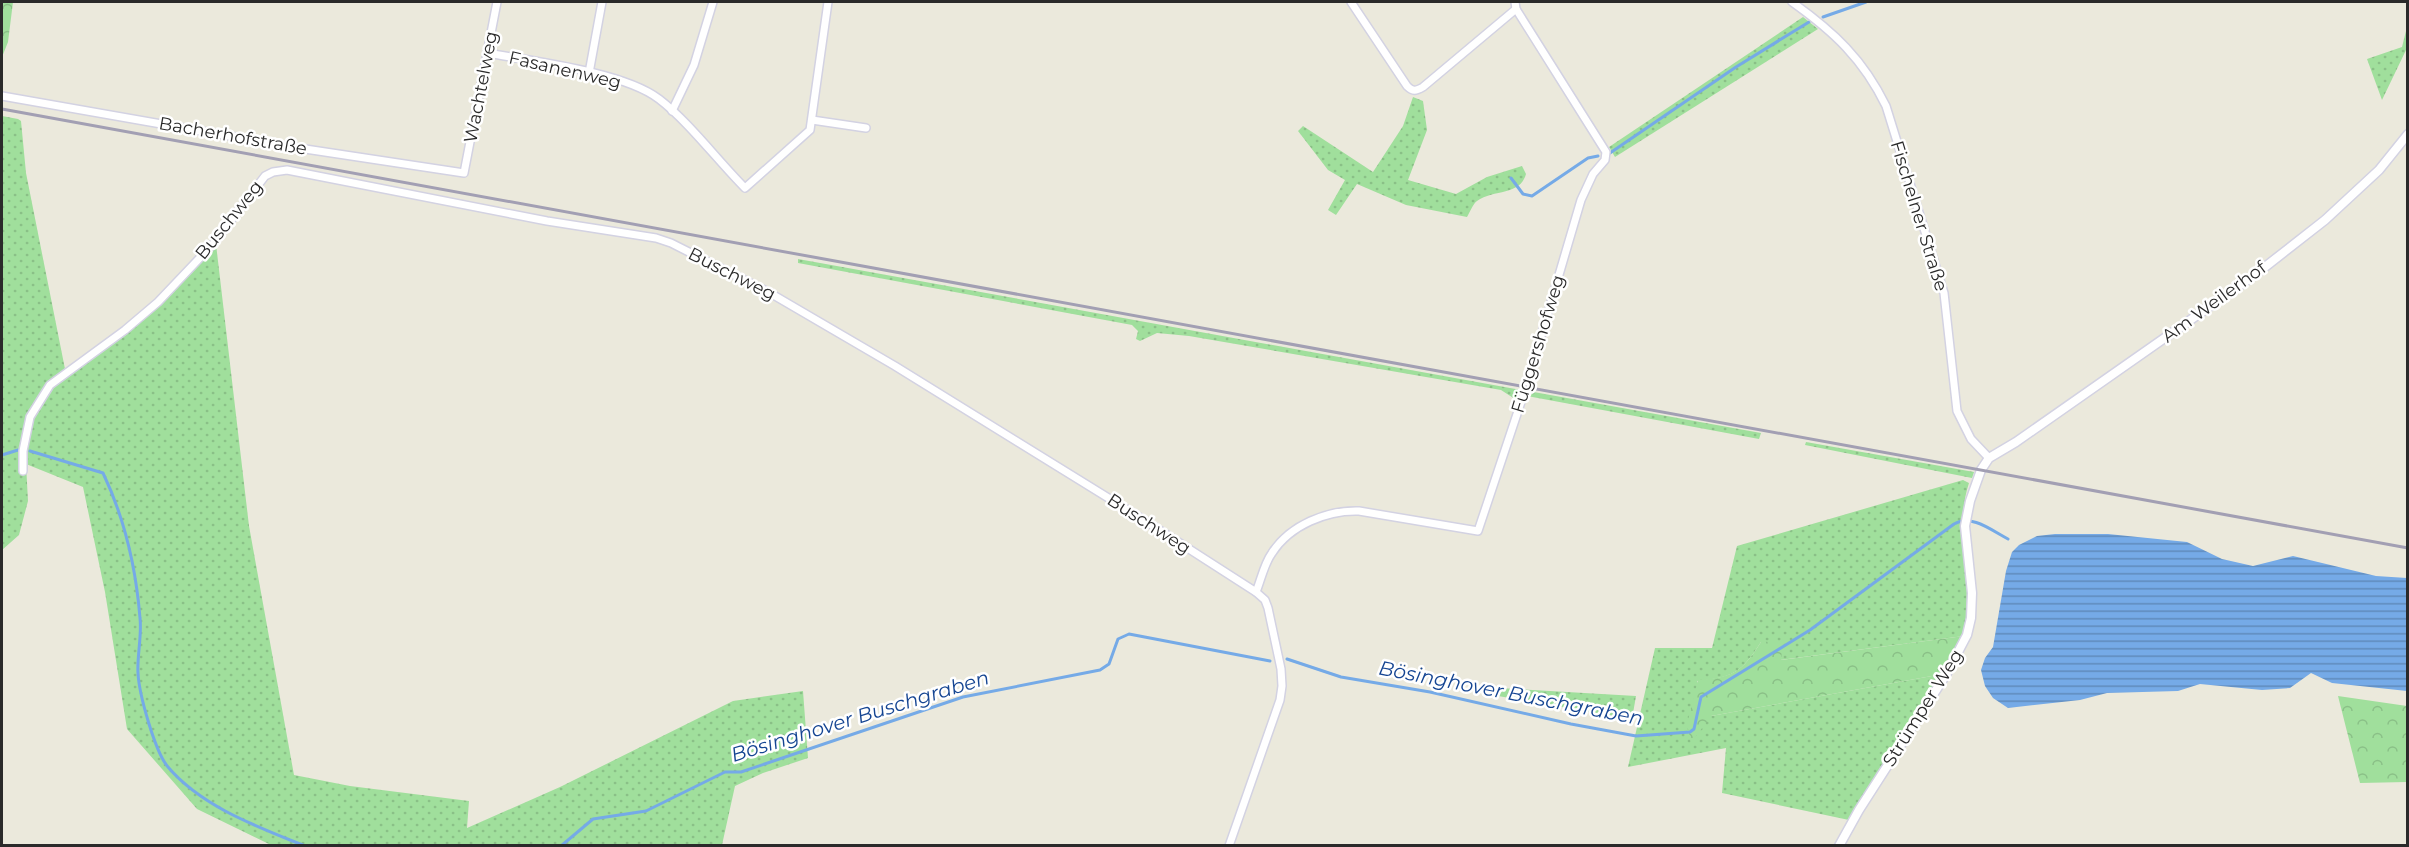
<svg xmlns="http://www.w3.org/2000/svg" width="2409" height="847" viewBox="0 0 2409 847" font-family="Montserrat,sans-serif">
<defs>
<pattern id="grass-dots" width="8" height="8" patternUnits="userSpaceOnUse" patternTransform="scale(1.5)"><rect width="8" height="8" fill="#a0df9c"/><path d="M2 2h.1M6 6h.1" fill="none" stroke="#8ac087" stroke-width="1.8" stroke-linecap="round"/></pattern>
<pattern id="forest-crowns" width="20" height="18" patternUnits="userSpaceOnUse" patternTransform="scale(1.5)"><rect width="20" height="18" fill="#a0df9c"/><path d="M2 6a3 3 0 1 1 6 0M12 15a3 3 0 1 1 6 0" fill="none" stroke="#8ac087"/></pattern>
<pattern id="water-rules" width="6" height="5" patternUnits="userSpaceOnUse" patternTransform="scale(1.5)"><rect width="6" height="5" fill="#75aae7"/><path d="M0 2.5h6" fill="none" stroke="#608bbb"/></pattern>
</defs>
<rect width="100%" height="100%" fill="#ebe9dc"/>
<g fill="url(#grass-dots)">
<polygon points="1803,17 1818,29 1615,157 1609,147"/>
<polygon points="2407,27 2407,48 2382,100 2367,59 2402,47"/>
<path d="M1413,97L1423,101L1427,130L1408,180L1456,194L1487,177L1522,166L1526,174C1520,196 1494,189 1477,201C1473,204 1470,212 1467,217L1406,205L1357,184L1336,215L1328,210L1345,180L1328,170L1298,131L1303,126L1373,172L1403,126Z"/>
<polygon points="2,116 18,119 21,121 26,173 66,374 126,331 216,244 249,526 294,775 350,786 469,801 467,828 560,787 733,701 803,691 808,758 763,773 735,786 722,845 271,845 197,809 127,729 105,592 83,487 26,464 28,501 19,535 2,550"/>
<polygon points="798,259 1521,390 1518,401 1501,390 1189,336 1157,333 1140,341 1136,339 1138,331 1132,325 798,263"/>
<polygon points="1528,391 1761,433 1759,439 1527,396"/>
<polygon points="1806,442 1974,472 1972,478 1805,445"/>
<path d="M1963,480L1969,483C1952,533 1978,585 1964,636L1780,660L1761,642C1741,673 1734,677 1697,681L1711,716L1943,674L1849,820L1722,793L1726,748L1628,767L1655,648H1712L1737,546Z"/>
<polygon points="1499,688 1636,696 1632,719 1498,696"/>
</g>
<g fill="url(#forest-crowns)">
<polygon points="2,2 13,2 8,42 2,57"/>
<path d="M1964,636L1943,674L1711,716L1691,743L1687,724L1698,680C1734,677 1741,673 1761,642L1783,641L1781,660Z"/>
<polygon points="2338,696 2407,706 2407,782 2360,783"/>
</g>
<polygon fill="url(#water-rules)" points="2055,534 2108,534 2187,542 2222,559 2253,566 2293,556 2376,576 2407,578 2407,691 2332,683 2311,673 2290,688 2262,690 2200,684 2178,691 2107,693 2080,700 2008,708 1993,698 1985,686 1981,670 1985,658 1993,647 2006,571 2012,552 2019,545 2037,536"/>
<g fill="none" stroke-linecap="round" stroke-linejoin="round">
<g stroke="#75aae7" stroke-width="3">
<polyline points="1823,17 1866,2"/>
<polyline points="1610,153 1736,67 1809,22"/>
<polyline points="1511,178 1523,194 1532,196 1588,158 1598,156"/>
<path d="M30,451L103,473C124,517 136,569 140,618C142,636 137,655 138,673C139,694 155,752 168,767C202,807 258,827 305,846"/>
<polyline points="2,455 18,450"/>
<path d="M1287,659L1341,677L1430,692L1571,724L1636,736L1690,732L1694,729L1701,697L1810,630L1954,524C1972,514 1991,530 2008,539"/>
<polyline points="561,846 593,819 646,811 725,772 741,772 963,697 1100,670 1109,664 1118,639 1129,634 1270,661"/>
</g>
<g stroke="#d3d2e2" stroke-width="10">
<g id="minor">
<path d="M1351,2L1407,86C1413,92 1416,91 1423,87L1516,9"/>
<path d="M1792,2C1834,32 1863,59 1886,106L1944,293L1957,411L1971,439L1989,458"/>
<path d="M487,53C532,61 624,72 659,99C689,122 718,161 745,188L810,130L828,2"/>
<polyline points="589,73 602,2"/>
<polyline points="2,96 292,147 464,173 497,2"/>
<polyline points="672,111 694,65 713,2"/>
<polyline points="812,120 866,128"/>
<path d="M23,471V451L30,417L50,385L125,330L158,302L213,244L265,176L273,172L287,170L547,221L656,238L671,243L770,293L895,366L1144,520L1256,592C1261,580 1264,564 1272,553C1290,525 1327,510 1359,511L1478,531L1526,387L1581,200L1593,174L1605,160L1606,152L1516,9L1515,2"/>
<polyline points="1229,846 1280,700 1282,686 1281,669 1268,608 1265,600 1256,592"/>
</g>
</g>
<g stroke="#d3d2e2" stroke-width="11">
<polyline id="tertiary" points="1839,846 1859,810 1947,673 1967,635 1971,618 1972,593 1965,526 1970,501 1981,470 1989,458 2016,442 2256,274 2325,220 2379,170 2408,134"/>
</g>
<use href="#minor" stroke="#fff" stroke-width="7"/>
<use href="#tertiary" stroke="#fff" stroke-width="8"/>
<polyline stroke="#a29fb3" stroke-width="3" points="2,109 2408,548"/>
</g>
<g text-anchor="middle" stroke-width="5" stroke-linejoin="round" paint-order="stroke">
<g font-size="18" fill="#2a2a2a" stroke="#fff">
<text transform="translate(565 70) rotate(13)" y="6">Fasanenweg</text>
<text transform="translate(481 87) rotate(-79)" y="6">Wachtelweg</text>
<text transform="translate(233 136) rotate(10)" y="6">Bacherhofstraße</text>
<text transform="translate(1919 216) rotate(73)" y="6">Fischelner Straße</text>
<text transform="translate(229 220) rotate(-51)" y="6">Buschweg</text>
<text transform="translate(732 274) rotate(27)" y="6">Buschweg</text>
<text transform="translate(2214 302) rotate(-36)" y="6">Am Weilerhof</text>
<text transform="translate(1538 344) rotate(-73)" y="6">Függershofweg</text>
<text transform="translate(1149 524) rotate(33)" y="6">Buschweg</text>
<text transform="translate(1923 708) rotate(-58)" y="6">Strümper Weg</text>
</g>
<g font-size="20" font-style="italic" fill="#154592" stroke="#fff">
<text transform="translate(1511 693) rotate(11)" y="7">Bösinghover Buschgraben</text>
<text transform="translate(860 716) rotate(-17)" y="7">Bösinghover Buschgraben</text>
</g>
</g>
<rect width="2409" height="847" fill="none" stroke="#2a2a2a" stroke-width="6"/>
</svg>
